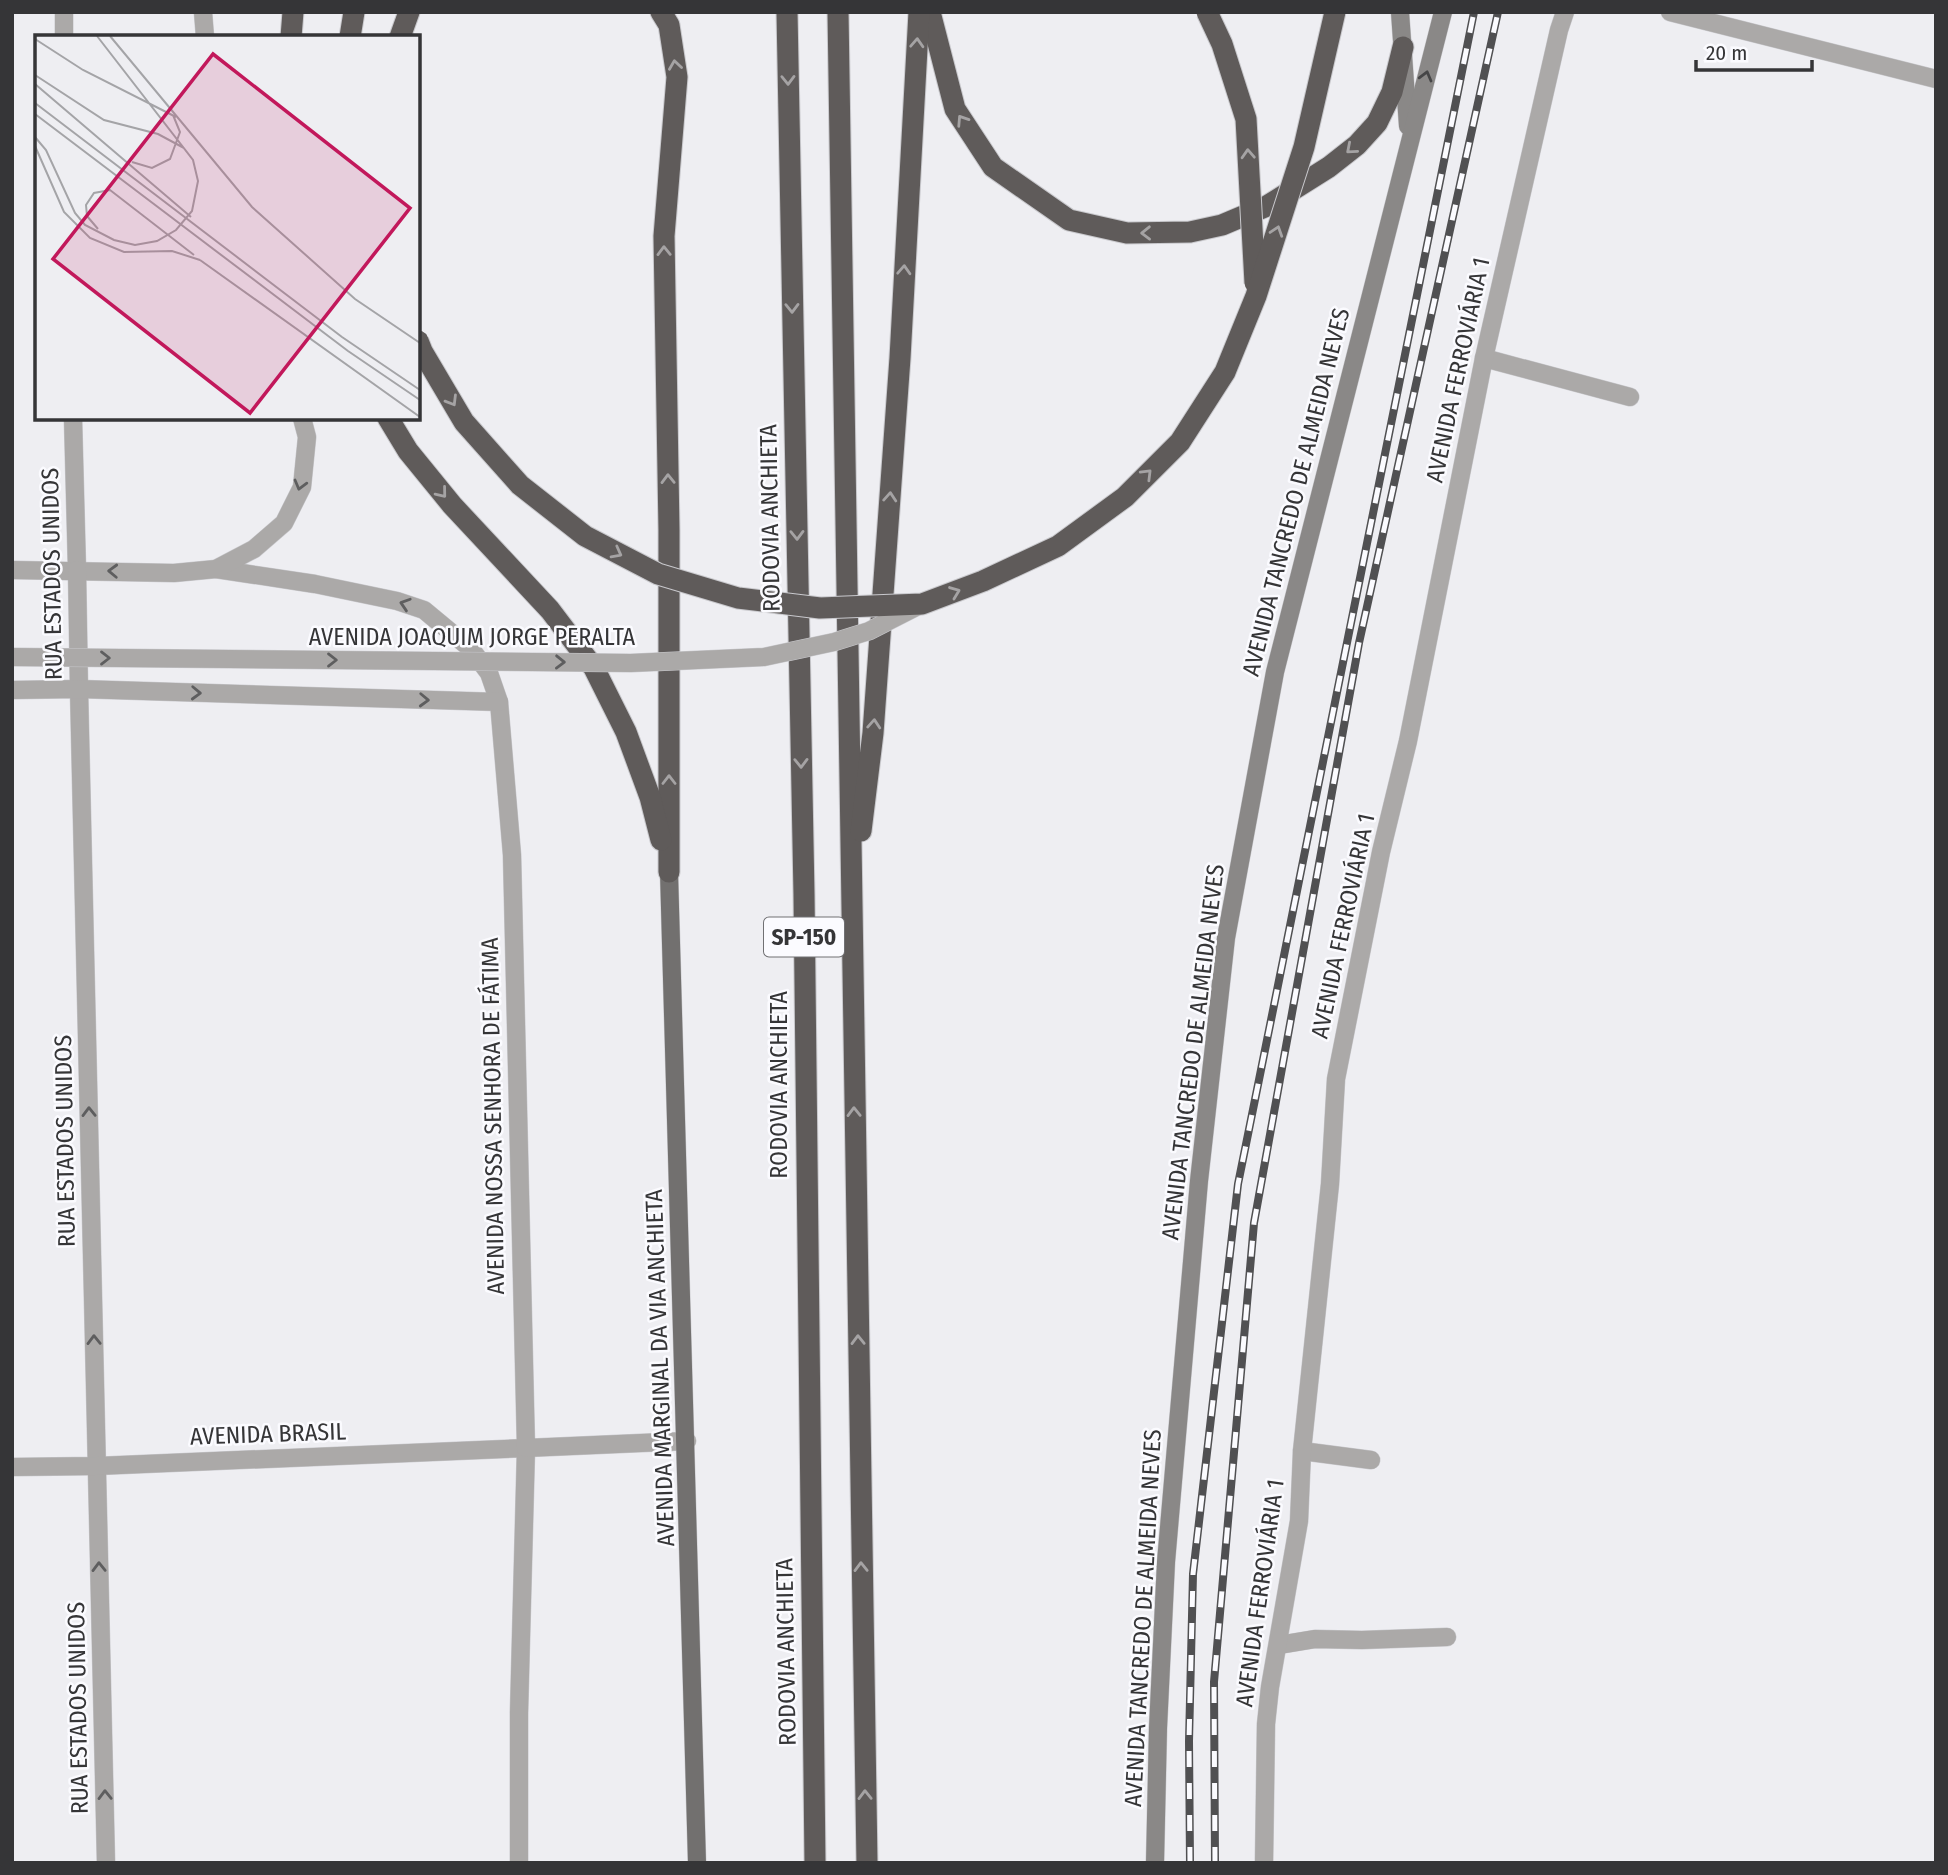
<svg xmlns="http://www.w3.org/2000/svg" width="1948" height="1875" viewBox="0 0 1948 1875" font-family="'Fira Sans Condensed',sans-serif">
<rect width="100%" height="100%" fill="#eeeef2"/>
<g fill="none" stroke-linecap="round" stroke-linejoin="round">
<g stroke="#c9c9cd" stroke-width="19">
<g id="minor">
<polyline points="64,12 64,37"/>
<polyline points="1670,12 1936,79"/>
<polyline points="1484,358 1630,397"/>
<polyline points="73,418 77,570"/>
<polyline points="79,689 106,1863"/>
<polyline points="1302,1451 1371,1460"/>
<polyline points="12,1467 97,1466 526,1448 519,1713 519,1863"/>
<polyline points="1279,1645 1315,1639 1362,1640 1447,1637"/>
<polyline points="1264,1863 1266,1724 1270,1687 1299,1521 1302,1451 1330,1184 1336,1079 1381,852 1408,741 1484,358 1559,30 1565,12"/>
</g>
</g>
<g stroke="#c9c9cd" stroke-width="19">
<g id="tertiary">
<polyline points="203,12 205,37"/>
<polyline points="216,569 315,584 397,601 424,610 471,649 489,673 499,702 512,855 526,1448 687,1441"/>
<polyline points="12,570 174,573 216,569 254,549 284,523 302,487 307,437 302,418"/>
<polyline points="77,570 79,689"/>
<polyline points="12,690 79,689 499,702"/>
</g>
</g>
<g stroke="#c9c9cd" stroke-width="19">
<g id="secondary">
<polyline points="1400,12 1408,126"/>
<polyline points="1155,1863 1158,1728 1166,1562 1199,1181 1226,938 1275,672 1443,12"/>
</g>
</g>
<g stroke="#c9c9cd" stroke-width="19">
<polyline id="primary" points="669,872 697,1863"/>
</g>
<g stroke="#c9c9cd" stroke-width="23">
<g id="motorway">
<polyline points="661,12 669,25 677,77 664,236 669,530 669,872"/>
<polyline points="787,12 804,894 815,1863"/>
<polyline points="838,12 867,1863"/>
<polyline points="930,12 955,109 993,167 1069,220 1127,233 1190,232 1222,225 1267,206 1329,167 1357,145 1377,123 1392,92 1403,47"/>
<polyline points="291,37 293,12"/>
<polyline points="350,37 354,12"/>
<polyline points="400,37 409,12"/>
<polyline points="388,418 408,451 452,505 550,610 594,668 626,732 650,797 661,840"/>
<polyline points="861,831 873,733 900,358 919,12"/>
</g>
</g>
<use href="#minor" stroke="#aba9a8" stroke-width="18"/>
<use href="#tertiary" stroke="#aba9a8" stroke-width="18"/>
<use href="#secondary" stroke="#8a8887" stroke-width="18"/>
<use href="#primary" stroke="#72706f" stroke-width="18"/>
<use href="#motorway" stroke="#5f5b5a" stroke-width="21"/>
<g stroke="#505052" stroke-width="8">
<g id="rail">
<polyline points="1190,1863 1189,1741 1193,1574 1238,1184 1474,12"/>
<polyline points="1215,1863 1214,1682 1254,1223 1359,643 1498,12"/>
</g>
</g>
<use href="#rail" stroke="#fbfbff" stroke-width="5" stroke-dasharray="16" stroke-linecap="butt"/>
<g stroke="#c9c9cd" stroke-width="19" stroke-linecap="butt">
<polyline id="tertiary-bridge" points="12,657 631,663 764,657 834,642 869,631 920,605"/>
</g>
<g stroke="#c9c9cd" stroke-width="23" stroke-linecap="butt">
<g id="motorway-bridge">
<polyline points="1207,12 1222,44 1246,119 1255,283"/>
<polyline points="418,341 422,351 464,422 520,485 585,536 658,574 738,598 820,608 922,604 983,581 1058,546 1125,497 1180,442 1225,372 1256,296 1304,147 1335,12"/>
</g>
</g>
<use href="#tertiary-bridge" stroke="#aba9a8" stroke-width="18"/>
<use href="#motorway-bridge" stroke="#5f5b5a" stroke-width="21"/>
</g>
<defs><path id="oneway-chevron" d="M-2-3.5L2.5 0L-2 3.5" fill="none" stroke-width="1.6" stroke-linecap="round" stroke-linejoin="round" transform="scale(1.75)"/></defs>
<g stroke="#a5a3a4">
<use href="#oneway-chevron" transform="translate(917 43) rotate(-87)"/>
<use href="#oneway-chevron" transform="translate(675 65) rotate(-98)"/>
<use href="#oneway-chevron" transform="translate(788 80) rotate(89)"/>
<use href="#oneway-chevron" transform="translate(962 120) rotate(-123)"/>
<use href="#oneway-chevron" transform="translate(1351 149) rotate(139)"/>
<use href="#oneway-chevron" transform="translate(1248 154) rotate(-93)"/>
<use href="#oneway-chevron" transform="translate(1277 231) rotate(-72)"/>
<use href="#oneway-chevron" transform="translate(1146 233) rotate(179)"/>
<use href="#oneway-chevron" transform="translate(664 251) rotate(-91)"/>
<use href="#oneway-chevron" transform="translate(904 270) rotate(-87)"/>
<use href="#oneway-chevron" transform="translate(792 308) rotate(89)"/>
<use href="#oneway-chevron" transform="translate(452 401) rotate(59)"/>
<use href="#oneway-chevron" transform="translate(1147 474) rotate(-45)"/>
<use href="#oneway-chevron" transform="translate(668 479) rotate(-91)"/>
<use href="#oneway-chevron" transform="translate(442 493) rotate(51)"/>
<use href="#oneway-chevron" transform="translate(890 497) rotate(-86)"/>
<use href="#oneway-chevron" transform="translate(797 535) rotate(89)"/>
<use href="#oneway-chevron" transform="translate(617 553) rotate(28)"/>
<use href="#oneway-chevron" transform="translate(955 592) rotate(-21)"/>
<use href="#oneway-chevron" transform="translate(874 724) rotate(-86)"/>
<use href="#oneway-chevron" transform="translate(801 763) rotate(89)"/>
<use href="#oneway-chevron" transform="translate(669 780) rotate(-90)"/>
<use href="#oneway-chevron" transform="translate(854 1112) rotate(-91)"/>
<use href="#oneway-chevron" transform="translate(858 1340) rotate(-91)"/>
<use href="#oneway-chevron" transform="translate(861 1567) rotate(-91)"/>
<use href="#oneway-chevron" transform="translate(865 1795) rotate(-91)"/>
</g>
<use stroke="#464647" href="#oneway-chevron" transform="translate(1426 76) rotate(-75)"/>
<g stroke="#5e5e5f">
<use href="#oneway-chevron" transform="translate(300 485) rotate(105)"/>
<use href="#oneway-chevron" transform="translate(113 571) rotate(-178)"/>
<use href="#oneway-chevron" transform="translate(405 604) rotate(-162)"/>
<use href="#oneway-chevron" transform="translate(105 658)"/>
<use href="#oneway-chevron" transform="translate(332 660)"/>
<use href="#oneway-chevron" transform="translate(560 662) rotate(1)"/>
<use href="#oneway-chevron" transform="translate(196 693) rotate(2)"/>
<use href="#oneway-chevron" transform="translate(424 700) rotate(2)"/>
<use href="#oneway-chevron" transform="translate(89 1112) rotate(-91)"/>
<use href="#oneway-chevron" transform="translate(94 1340) rotate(-91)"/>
<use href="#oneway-chevron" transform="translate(99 1567) rotate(-91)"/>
<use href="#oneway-chevron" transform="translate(105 1795) rotate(-91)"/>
</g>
<g text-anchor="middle" stroke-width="5" stroke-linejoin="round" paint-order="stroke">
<rect fill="#fbfbff" stroke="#707073" stroke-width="2" x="764" y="917.5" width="80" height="39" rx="5"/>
<g font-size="23" font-weight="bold" fill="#353537">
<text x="804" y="945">SP-150</text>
</g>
<g font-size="24" fill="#353537" stroke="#fbfbff">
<text transform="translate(1458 370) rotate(-78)" y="8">AVENIDA FERROVIÁRIA 1</text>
<text transform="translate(1296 492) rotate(-76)" y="8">AVENIDA TANCREDO DE ALMEIDA NEVES</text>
<text transform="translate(770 518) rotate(-91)" y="8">RODOVIA ANCHIETA</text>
<text transform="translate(52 574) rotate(-91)" y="8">RUA ESTADOS UNIDOS</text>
<text x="472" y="645">AVENIDA JOAQUIM JORGE PERALTA</text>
<text transform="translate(1343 926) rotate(-78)" y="8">AVENIDA FERROVIÁRIA 1</text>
<text transform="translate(1193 1052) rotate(-83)" y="8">AVENIDA TANCREDO DE ALMEIDA NEVES</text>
<text transform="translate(779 1085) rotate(-90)" y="8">RODOVIA ANCHIETA</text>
<text transform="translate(493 1116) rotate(-91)" y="8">AVENIDA NOSSA SENHORA DE FÁTIMA</text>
<text transform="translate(65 1141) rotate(-91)" y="8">RUA ESTADOS UNIDOS</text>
<text transform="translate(660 1368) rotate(-92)" y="8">AVENIDA MARGINAL DA VIA ANCHIETA</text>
<text transform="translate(268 1434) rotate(-2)" y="8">AVENIDA BRASIL</text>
<text transform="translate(1260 1593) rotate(-82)" y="8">AVENIDA FERROVIÁRIA 1</text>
<text transform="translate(1143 1618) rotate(-87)" y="8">AVENIDA TANCREDO DE ALMEIDA NEVES</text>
<text transform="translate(786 1652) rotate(-91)" y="8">RODOVIA ANCHIETA</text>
<text transform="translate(78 1708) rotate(-91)" y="8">RUA ESTADOS UNIDOS</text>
</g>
</g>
<g transform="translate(35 35)">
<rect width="385" height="385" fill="#eeeef2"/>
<path fill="none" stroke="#a4a4a7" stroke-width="2" d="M75,1L217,172L320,264L385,308M0,4L48,35L141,82M0,40L69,85L123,99L149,113M0,49L156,182M0,68L307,302L385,355M0,79L313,316L385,365M0,102L11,115L40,178L50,190L79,205L100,210L122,206L141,195L157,176L163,146L158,125L62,1M0,111L29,177L55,203L89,217L137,216L165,225M97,127L117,133L135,124L145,97L138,80M63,194L52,181L51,170L59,158L75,155L159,220M165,225L385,382"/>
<path fill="#c2185b" fill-opacity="0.15" stroke="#c2185b" stroke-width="3.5" d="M178,19L375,173L215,378L18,224Z"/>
<rect width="385" height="385" fill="none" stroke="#353537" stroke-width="3.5"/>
</g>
<rect width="1948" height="1875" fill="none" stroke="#353537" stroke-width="28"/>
<path d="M1696 60v10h116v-10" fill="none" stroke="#353537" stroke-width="3.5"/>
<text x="1706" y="60" font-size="21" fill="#353537" stroke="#fbfbff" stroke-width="5" paint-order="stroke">20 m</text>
</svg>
